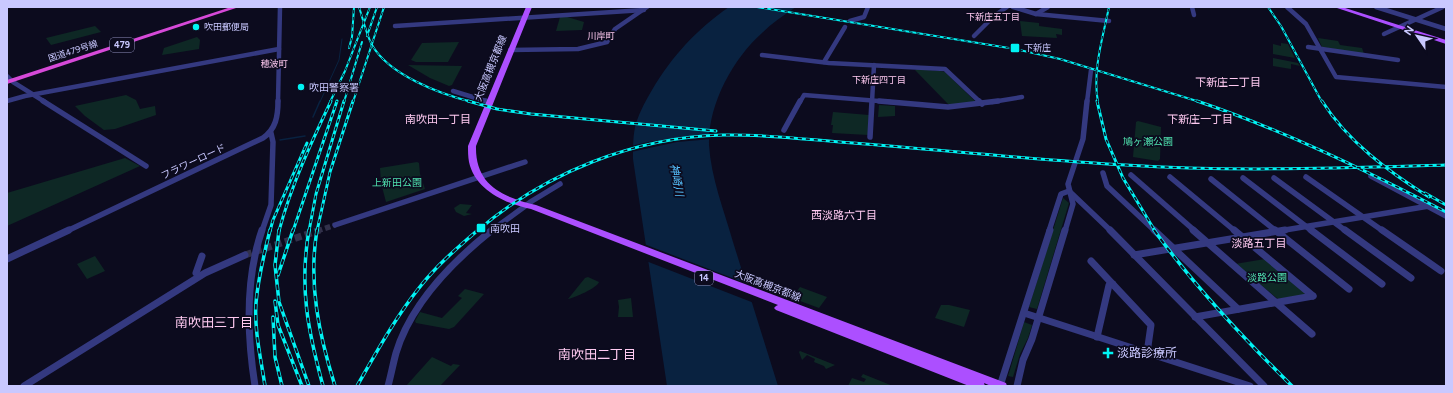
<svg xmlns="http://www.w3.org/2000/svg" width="1453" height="393" viewBox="0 0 1453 393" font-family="Figtree,'Noto Sans JP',sans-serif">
<rect width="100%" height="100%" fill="#0c0b1e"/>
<g fill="#0e2825">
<polygon points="564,16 584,22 582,30 556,31 560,17"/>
<polygon points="1020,21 1039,23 1039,26 1062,29 1062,35 1056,34 1057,38 1022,36"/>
<polygon points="95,26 101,32 51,45 46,38"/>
<polygon points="197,37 200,40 199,49 162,55 164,48"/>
<polygon points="1318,38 1338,41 1340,45 1362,48 1364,54 1322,47"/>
<polygon points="459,42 448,62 416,62 411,60 422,43"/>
<polygon points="1281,43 1288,44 1295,58 1273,54 1273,44 1281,46"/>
<polygon points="1273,58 1298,63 1300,66 1291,64 1291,69 1273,66"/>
<polygon points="408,65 462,66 452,85 449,86 430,78"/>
<polygon points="917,69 940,71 945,72 976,102 949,105 915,70"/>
<polygon points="126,95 136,100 140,109 155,106 156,115 115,129 104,130 85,116 75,106"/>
<polygon points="879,105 895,106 895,116 878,117"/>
<polygon points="833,112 869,115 868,135 832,133 833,125 831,125"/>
<polygon points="1138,121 1161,127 1160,159 1158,161 1133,157 1136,122"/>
<polygon points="125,158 140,166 7,226 7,193"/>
<polygon points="417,162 419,163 420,174 425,189 386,202 381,183 380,168"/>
<polygon points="1063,198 1069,203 1037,309 1029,307"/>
<polygon points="460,204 472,205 466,213 472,214 464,216 456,212 454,208"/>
<polygon points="95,256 105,271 87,279 77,264"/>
<polygon points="1265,259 1305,292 1304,295 1278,299 1235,264"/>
<path d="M588,277L599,282C597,288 574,298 568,299L585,278Z"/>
<polygon points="800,287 827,297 819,308 792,298"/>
<polygon points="465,289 484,294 454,327 449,329 416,323 415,321 420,312 442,318 462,298 458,296"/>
<polygon points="631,298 633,317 618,317 619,307 618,300"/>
<polygon points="941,305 949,305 970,310 964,327 935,318"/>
<polygon points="1024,322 1032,325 1028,338 1020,354 1013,377 1008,376 1009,373"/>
<polygon points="800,351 835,365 826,369 824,366 814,362 815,359 807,355 802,360 799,352"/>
<polygon points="432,357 451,366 453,364 460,365 440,386 406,386"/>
<polygon points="863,374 893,386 848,386 852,378 864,382 866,379 861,377"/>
</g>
<path fill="#092240" d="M729,7H796C784,15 772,23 762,33C733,59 708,104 709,145C711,178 724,210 733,242C748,290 763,338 778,386H667L633,159C633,147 633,134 636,123C640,111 646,100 652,90C673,55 696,30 729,7Z"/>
<g fill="#0c0b1e">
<polygon points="712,134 712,139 677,142 631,152 631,146 648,142 675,138"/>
<polygon points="644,244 748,284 754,303 646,261"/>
</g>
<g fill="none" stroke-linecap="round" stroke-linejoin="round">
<polyline stroke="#092240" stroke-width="1" points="320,102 339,60 342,39"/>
<g stroke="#092240" stroke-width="1.5">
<polyline points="313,117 320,101"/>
<polyline points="280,140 305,136"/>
</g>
<polyline stroke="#32314b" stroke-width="5.5" stroke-dasharray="5.5 3" stroke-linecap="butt" points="317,231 335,225"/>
<polyline stroke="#32314b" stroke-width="7" stroke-dasharray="7 3.5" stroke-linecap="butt" points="245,255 320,230"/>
<g stroke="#343980" stroke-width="4.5">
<polyline points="1013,7 1036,14 1109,21"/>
<polyline points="1192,7 1194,15"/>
<polyline points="1287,7 1306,24 1336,77 1446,87"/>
<polyline points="1376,7 1446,29"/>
<polyline points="1036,14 1048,7"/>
<polyline points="850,21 864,17 868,7"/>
<polyline points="395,26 644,10"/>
<polyline points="1384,34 1443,7"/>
<polyline points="974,36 994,16 1007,7"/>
<polyline points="1308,47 1398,60"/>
<polyline points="510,50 578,49 607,42 615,29 647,7"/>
<polyline points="762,55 829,63 945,69 980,102"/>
<polyline points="824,62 845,27"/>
<polyline points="7,76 13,82 45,102"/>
<polyline points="453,91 489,102"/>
<polyline points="7,101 25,96 279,49"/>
<polyline points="278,102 280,7"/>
<polyline points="800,102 804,95 891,102"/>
<polyline points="872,102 874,65"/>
<polyline points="992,102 1022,97"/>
<polyline points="1087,102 1091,70"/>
</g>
<g stroke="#343980" stroke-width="5.5">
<polyline points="43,101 146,166"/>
<polyline points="486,101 489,102"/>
<polyline points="879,101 948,107 998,101"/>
<polyline points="979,101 982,104"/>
<polyline points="784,130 800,101"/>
<polyline points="870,137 872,101"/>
<polyline points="1103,173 1107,186 1155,231"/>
<polyline points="1131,175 1195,231"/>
<polyline points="1371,176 1446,216"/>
<polyline points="1170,177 1235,231"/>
<polyline points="1306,177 1383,231"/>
<polyline points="1243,178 1312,231"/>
<polyline points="1274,178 1346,231"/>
<polyline points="1211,179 1276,231"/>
<polyline points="1069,191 1111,231"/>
<polyline points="335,225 525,162"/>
<path d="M67,231L263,138C276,129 278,116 278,101"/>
<polyline points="262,231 271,205 273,142 271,133"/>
<polyline points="491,231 532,201 560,184"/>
<polyline points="1049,231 1061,194 1069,191"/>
<polyline points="1065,231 1073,204 1068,184 1083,139 1087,101"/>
<polyline points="1279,231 1429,206"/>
</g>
<g stroke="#343980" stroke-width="7">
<polyline points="1110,230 1264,386"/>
<polyline points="1154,230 1238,309"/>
<polyline points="1193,230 1312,334"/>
<polyline points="1234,230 1313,296"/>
<polyline points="1275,230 1349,289"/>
<polyline points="1311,230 1382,284"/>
<polyline points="1345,230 1411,278"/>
<polyline points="1382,230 1441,271"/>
<polyline points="1134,255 1285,230"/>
<polyline points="7,259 69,230"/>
<polyline points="1091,261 1151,325 1147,353"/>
<polyline points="196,273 202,256"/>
<polyline points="1024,313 1250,386"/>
<polyline points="1195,317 1313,296"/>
<polyline points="1097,337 1109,285 1113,284"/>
<polyline points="24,386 205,273 245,255"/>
<path d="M255,386C247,335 245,279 262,230"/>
<path d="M388,386C391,375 393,364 396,353C411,303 452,262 492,230"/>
<polyline points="1000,386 1050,230"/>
<polyline points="1017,386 1023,360 1032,339 1065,230"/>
</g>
<g fill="#ac4fff" fill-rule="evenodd">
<path d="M526,7H532L476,146C475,185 502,197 536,205L1006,383L1007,386H991L984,383L985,386H969L776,310L774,308L776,306L778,305L531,209C506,204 475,190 469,162C468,157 468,151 468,146Z"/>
<polygon points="1334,7 1342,7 1446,40 1446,44"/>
</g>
<polygon fill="#d649d8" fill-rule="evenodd" points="231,7 239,7 7,84 7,80"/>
<g stroke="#00f3f3" stroke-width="2">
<g id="rail-far2">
<path d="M359,7C363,19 366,34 372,45C389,75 440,94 472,102"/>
<polyline points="757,7 1015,49 1060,59 1200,102"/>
<polyline points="1268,7 1281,26 1322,102"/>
<polyline points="367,36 377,7"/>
<polyline points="349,48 352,37 354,7"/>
<polyline points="330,102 345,71 370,7"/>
<polyline points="344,102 362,42"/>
<polyline points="353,102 384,7"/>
<path d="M1098,102C1092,71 1103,37 1109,7"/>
</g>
</g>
<g stroke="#00f3f3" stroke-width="3">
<g id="rail-far1">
<polyline points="468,101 497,109 531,114 716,131"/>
<polyline points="1097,101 1106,139 1123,178 1155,231"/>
<path d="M1197,101C1283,130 1365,170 1446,212"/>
<path d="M1322,101C1348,142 1389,172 1429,197"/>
<polyline points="1425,193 1446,205"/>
<polyline points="270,231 273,220 307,143"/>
<path d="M279,231C291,186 311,143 331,101"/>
<polyline points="293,231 337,101"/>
<polyline points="309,231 316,194 344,101"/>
<polyline points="317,231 330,172 353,101"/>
<path d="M477,231C545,173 634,137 723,135C767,134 810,140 853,143C944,150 1035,160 1126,165C1233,172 1340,168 1446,165"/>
</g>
</g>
<g stroke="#00f3f3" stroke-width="3.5">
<g id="rail">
<polyline points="279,230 275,265 279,302 309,386"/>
<path d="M309,230C299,287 308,331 323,386"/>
<path d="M317,230C308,283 319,335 335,386"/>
<path d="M1154,230C1195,287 1242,337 1292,386"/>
<polyline points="278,275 293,230"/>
<polyline points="275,301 278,325 302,386"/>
<polyline points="273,317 275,357 282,386"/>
<path d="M265,386C261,359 254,330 256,303C258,278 264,254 270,230"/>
<path d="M357,386C376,353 395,318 419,288C436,266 457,248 478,230"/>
</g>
</g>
<use href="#rail-far2" stroke="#0c0b1e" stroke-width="1" stroke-dasharray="3.5" stroke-linecap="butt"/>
<use href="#rail-far1" stroke="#0c0b1e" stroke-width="1.5" stroke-dasharray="4" stroke-linecap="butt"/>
<use href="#rail" stroke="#0c0b1e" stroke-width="2" stroke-dasharray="5.5" stroke-linecap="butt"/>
</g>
<g fill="#00f3f3" stroke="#0c0b1e" stroke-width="1.5">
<circle cx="196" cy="27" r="4"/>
<rect x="1010" y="43" width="10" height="10" rx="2"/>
<circle cx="301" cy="87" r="4"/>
<rect x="476" y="223" width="10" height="10" rx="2"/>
<path d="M1106 347h4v4h4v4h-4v4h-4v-4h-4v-4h4z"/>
</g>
<g text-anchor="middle" stroke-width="3.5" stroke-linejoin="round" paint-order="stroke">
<g font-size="9" fill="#ffcaf1" stroke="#0c0b1e">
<text x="993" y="20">下新庄五丁目</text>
<text x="601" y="39">川岸町</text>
<text x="274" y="67">穂波町</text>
<text x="879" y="83">下新庄四丁目</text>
</g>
<g font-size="9" fill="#c9c8ff" stroke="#0c0b1e" text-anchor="start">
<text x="204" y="30">吹田郵便局</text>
<text x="1024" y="51">下新庄</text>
</g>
<g fill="#0c0b1e" stroke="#908fbc" stroke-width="1">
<rect x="110" y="38" width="24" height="14" rx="3"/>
<rect x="695" y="271" width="18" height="14" rx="3"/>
</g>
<g font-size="9" font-weight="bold" fill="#c9c8ff">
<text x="122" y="48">479</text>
<text x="704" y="281">14</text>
</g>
<g font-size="9" fill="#c9c8ff" stroke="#0c0b1e">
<text transform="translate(73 51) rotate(-18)" y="3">国道479号線</text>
</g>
<g font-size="10" fill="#c9c8ff" stroke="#0c0b1e">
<text transform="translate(490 68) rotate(-68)" y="4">大阪高槻京都線</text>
<text transform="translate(193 161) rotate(-25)" y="4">フラワーロード</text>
<text transform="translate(768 285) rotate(21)" y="4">大阪高槻京都線</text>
</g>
<g font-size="10" fill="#c9c8ff" stroke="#0c0b1e" text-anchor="start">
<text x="309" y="91">吹田警察署</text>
<text x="490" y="232">南吹田</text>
</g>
<g font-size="10" fill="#50e3b0" stroke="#0c0b1e">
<text x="1148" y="145">鳩ヶ瀬公園</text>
<text x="397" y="186">上新田公園</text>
<text x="1267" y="281">淡路公園</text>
</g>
<g font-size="11" fill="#ffcaf1" stroke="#0c0b1e">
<text x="1228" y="86">下新庄二丁目</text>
<text x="438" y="123">南吹田一丁目</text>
<text x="1200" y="123">下新庄一丁目</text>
<text x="844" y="219">西淡路六丁目</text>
<text x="1259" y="247">淡路五丁目</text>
</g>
<g font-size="11" font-style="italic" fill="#56c2ff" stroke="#0c0b1e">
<text transform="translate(677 180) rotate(79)" y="4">神崎川</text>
</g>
<g font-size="12" fill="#c9c8ff" stroke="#0c0b1e" text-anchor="start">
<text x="1117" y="357">淡路診療所</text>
</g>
<g font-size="13" fill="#ffcaf1" stroke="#0c0b1e">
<text x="214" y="327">南吹田三丁目</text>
<text x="597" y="359">南吹田二丁目</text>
</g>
</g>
<rect width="1453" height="393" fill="none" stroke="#c9c8ff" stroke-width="16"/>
<g transform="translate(1417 36) rotate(304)" stroke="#0c0b1e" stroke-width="3" paint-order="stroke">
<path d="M0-3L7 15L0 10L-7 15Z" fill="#c9c8ff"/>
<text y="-6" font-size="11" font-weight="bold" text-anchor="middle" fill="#c9c8ff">N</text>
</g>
</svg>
